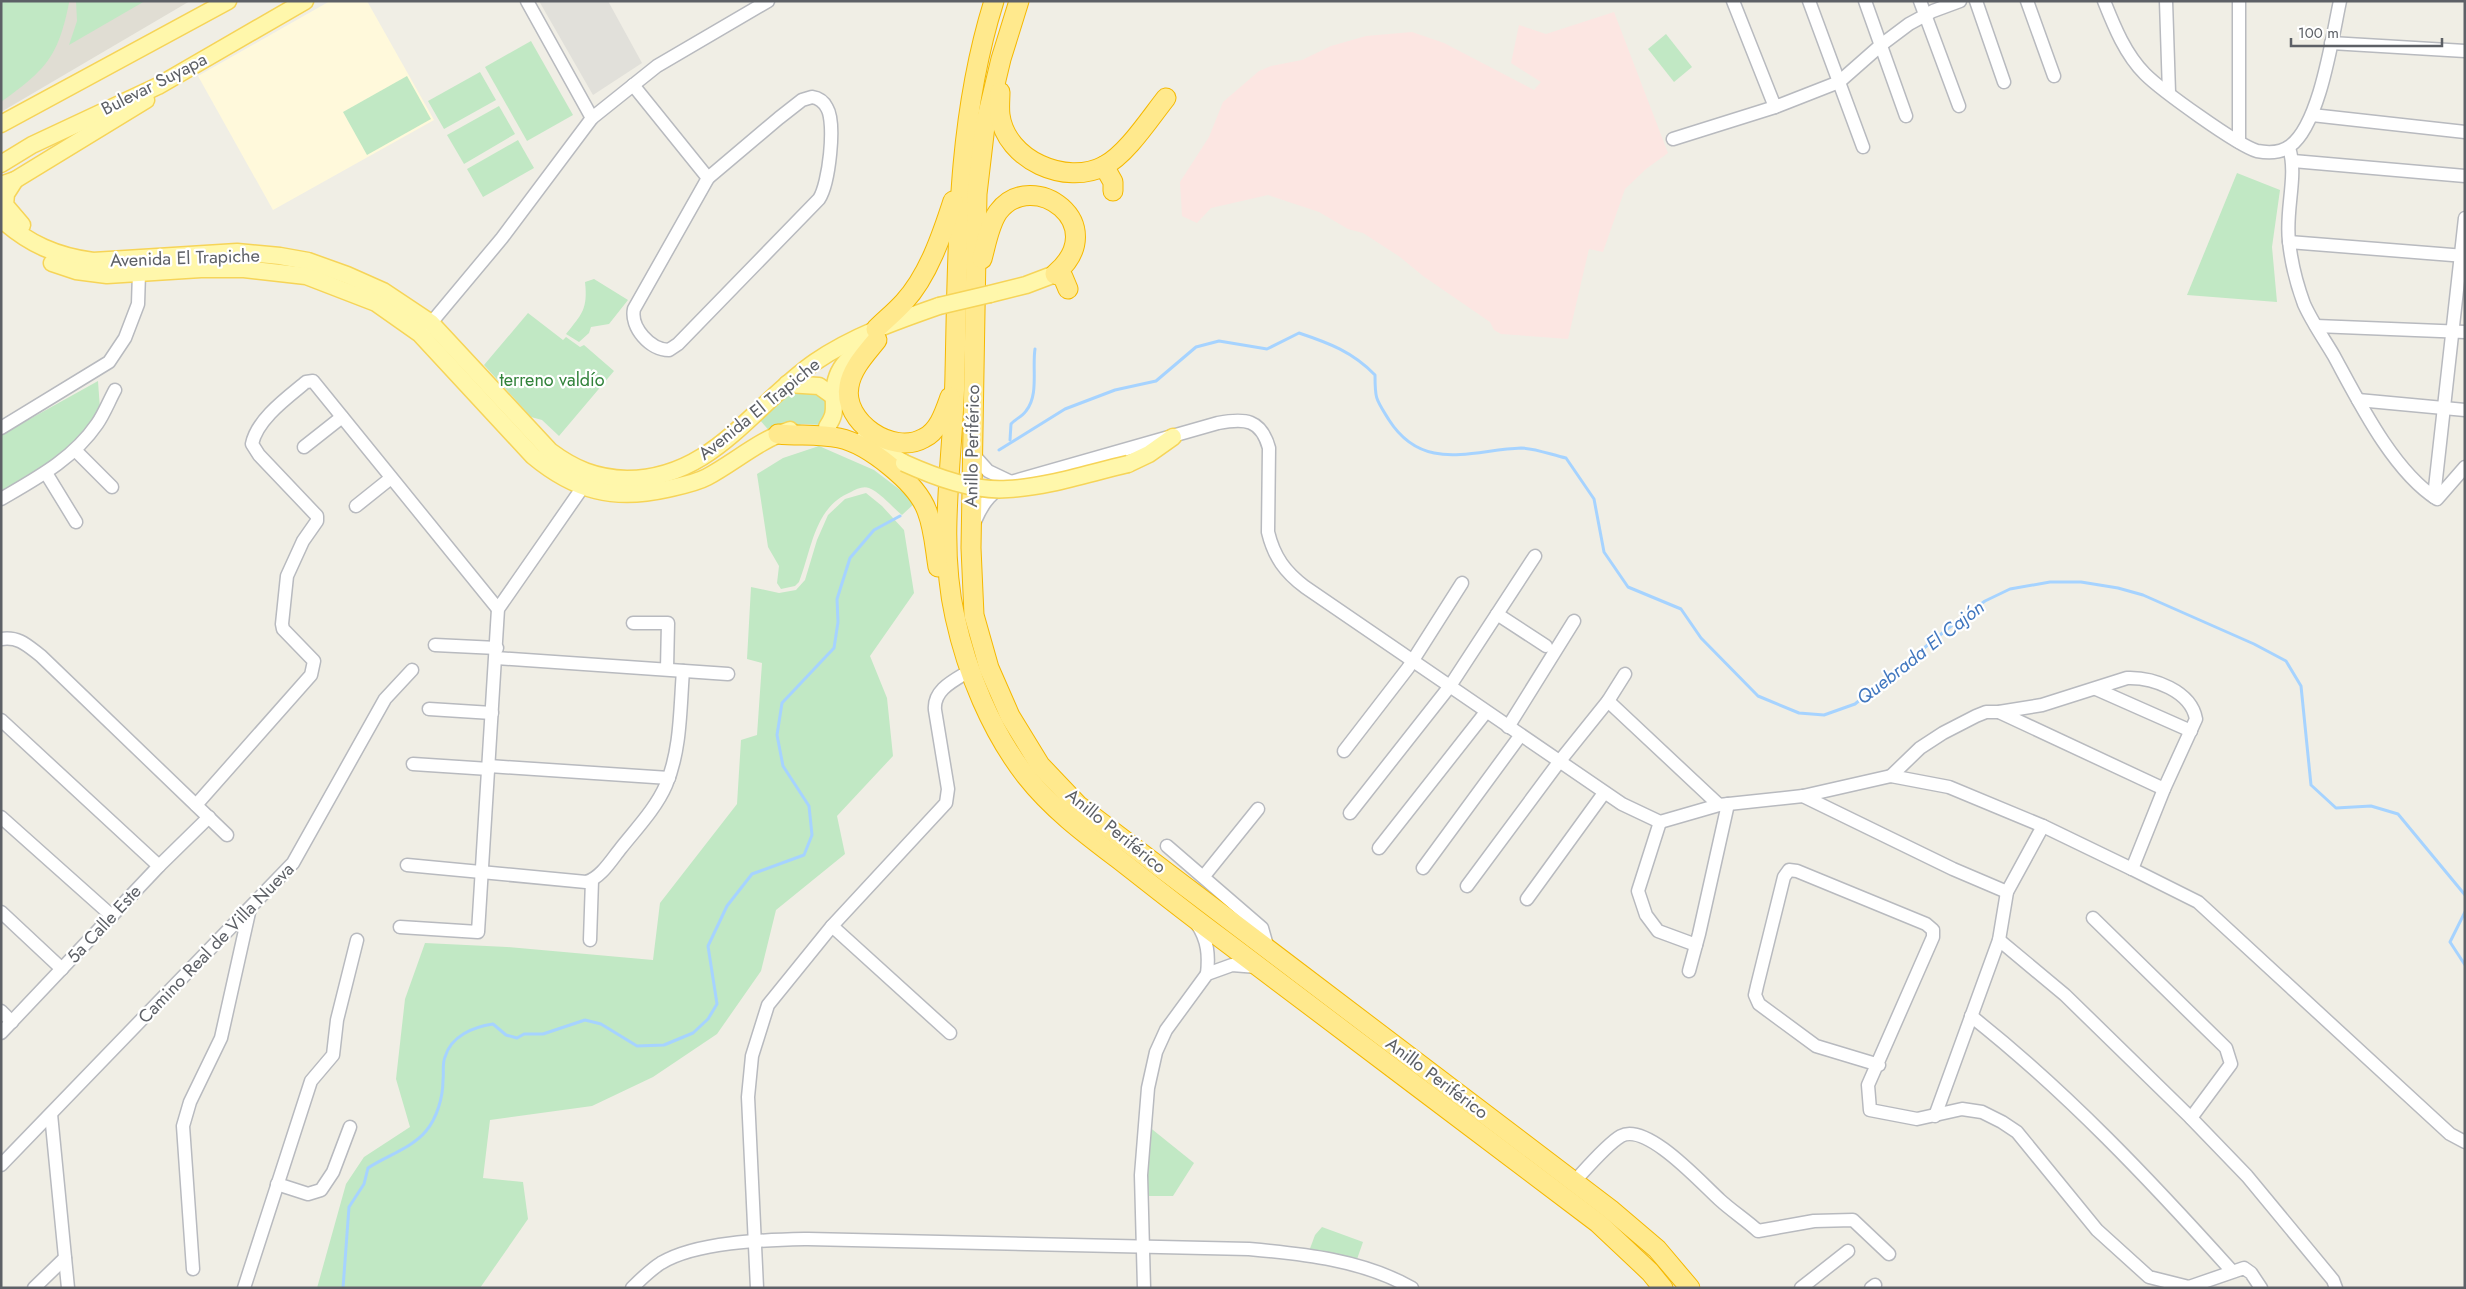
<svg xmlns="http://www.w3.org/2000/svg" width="2466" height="1289" viewBox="0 0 2466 1289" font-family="Jost,sans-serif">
<rect width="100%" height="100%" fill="#f0eee5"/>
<polygon fill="#fff9db" points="330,1 367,1 434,120 273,210 198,76"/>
<polygon fill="#e1e0da" points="539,1 608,1 642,63 593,95"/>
<polygon fill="#e0ddd3" points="1,1 190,1 1,112"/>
<polygon fill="#fce6e2" points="1614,12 1668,153 1646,169 1625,189 1603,252 1589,249 1568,339 1501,334 1494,330 1490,322 1423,276 1400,257 1363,233 1348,229 1319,212 1268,195 1211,208 1197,223 1182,216 1180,182 1209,137 1223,102 1259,71 1271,66 1302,60 1331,46 1366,36 1412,32 1444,43 1534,90 1541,82 1511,63 1519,25 1546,34"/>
<g fill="#c1e8c4">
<path d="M1,1H69V3C58,58 45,70 1,102Z"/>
<polygon points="76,1 145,1 69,45 77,21"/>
<polygon points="1666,34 1692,67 1674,82 1648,49"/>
<polygon points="531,41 573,115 527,141 485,67"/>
<polygon points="480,72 496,100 444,129 428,101"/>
<polygon points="407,76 431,119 367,155 343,112"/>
<polygon points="499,106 515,134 464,164 447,135"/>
<polygon points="518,140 534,168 483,197 467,169"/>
<polygon points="2237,173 2280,190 2272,247 2277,302 2187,295"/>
<path d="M594,279L628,300L609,324L591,327L589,333L579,342L566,334C582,314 588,309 585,282Z"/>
<polygon points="528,313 563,340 566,337 580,347 584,345 614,371 559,436 542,420 531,417 484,365"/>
<polygon points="98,381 100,409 73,447 1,494 1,435"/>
<polygon points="790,387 828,394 824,425 802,424 772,434 758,418"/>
<path d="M819,446L874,470L916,502L902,515C892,507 881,493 869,488C863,486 856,489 851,492C814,507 812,549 799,582L795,586L781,589L777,583L779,566L768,547L757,474L783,458Z"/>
<polygon points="866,493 882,506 904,530 914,593 870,656 887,698 893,756 837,816 845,854 776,910 761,971 717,1034 653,1077 592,1106 490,1120 483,1178 523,1182 528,1219 480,1288 317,1288 346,1184 364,1157 410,1127 396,1079 405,999 425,943 507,947 653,960 660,903 737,804 741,740 757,735 762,663 747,659 751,587 779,593 796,590 805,580 817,540 828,515 845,499"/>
<polygon points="1148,1126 1194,1163 1173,1196 1143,1196"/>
<polygon points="1322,1227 1363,1242 1355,1265 1308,1254 1315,1235"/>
</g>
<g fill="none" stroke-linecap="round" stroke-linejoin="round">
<g stroke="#a6d3ff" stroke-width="3">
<path d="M1010,440L1011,424C1015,419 1022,417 1026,411C1039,395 1032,369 1035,349"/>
<path d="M999,450L1065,409L1115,390L1156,381L1196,347L1219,341L1267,349L1299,333C1329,343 1353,352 1375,375C1375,400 1376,399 1389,420C1423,473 1471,450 1521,448C1535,448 1552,455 1566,458L1594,499L1604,552L1628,587L1681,609L1701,638L1758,696L1799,713L1824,715L1855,704L1956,622L1985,601L2010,589L2050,582H2081L2118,588L2143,595L2254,644L2286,661L2301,686L2311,785L2336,808L2371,806L2398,814L2465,895"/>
<polyline points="2465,912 2450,942 2465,965"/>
<path d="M343,1288L349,1207L364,1184L368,1168C386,1156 412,1148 426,1131C437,1118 443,1097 443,1080C444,1073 442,1064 445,1057C451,1036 473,1027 493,1024L506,1035L517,1038L524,1034H543L585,1020L601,1024L637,1046L664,1045L693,1033L708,1019L717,1004L708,946L727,906L752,874L804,855L812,835L809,806L783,766L777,735L782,703L834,648L838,622L837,599L850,558L874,530L900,516"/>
</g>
<g stroke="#b8babf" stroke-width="15">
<g id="minor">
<polyline points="527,1 592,118"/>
<polyline points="1733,1 1775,107"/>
<polyline points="1809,1 1863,147"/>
<polyline points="1865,1 1906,116"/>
<polyline points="1920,1 1959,106"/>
<polyline points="1976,1 2004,82"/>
<polyline points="2027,1 2054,76"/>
<path d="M2104,1C2114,26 2125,54 2145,74C2161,90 2237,145 2257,151C2268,153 2281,153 2290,146C2320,124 2332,38 2340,1"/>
<polyline points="2166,1 2169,93"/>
<polyline points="2331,43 2465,51"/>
<polyline points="633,85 708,178"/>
<path d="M812,97C819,98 824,102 827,108C836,123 829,184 819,199L678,344L669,350C650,350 630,327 634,309L708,178L779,118L802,100Z"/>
<polyline points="2312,115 2465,132"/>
<polyline points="1673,139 1775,107 1839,82 1881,45 1909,24 1933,11 1960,1"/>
<polyline points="2239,142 2239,1"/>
<path d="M2289,148C2298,175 2285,210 2289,241C2291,261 2297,285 2304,304C2312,322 2324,339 2334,356C2359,402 2393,471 2437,499L2465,467"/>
<polyline points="2293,161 2465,176"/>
<polyline points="2289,242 2465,256"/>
<polyline points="2316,326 2465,332"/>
<polyline points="426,329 502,238 592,118 657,66 768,1"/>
<polyline points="2358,400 2465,410"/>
<polyline points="1,428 109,362 125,338 138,304 139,273"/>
<polyline points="304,447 342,417"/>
<polyline points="75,450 112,487"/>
<polyline points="972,453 988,471 1011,482"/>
<polyline points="46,473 76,522"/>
<polyline points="2434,497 2465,218"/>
<path d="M1,499C37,478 73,459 97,424C104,414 109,401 115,390"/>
<polyline points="356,506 391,478"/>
<path d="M975,521C983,502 992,491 1011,482L1218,423C1245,418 1261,419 1269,448L1268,532C1274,557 1285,572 1305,587L1622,804L1660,822L1719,805L1803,796L1891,776L1949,787L2043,826L2132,869"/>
<polyline points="1497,614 1546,646"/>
<polyline points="633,623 668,623 667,669"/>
<path d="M1,639C19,636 28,646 41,656L227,835"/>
<polyline points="435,645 497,648"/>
<polyline points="496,658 728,674"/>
<polyline points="2096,689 2191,731"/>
<polyline points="1608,701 1719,805"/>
<polyline points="429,709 492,713"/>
<polyline points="1999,712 2164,789"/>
<polyline points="1,720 159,866"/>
<polyline points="1508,727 1574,621"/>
<polyline points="1344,751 1408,668 1462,583"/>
<polyline points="413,764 489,769"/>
<polyline points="489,766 669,778"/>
<path d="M1891,776L1920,748L1943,733L1976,716L1986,712H1999L2042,705L2127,678C2153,677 2191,691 2196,719L2164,789L2132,869L2198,902L2450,1134L2465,1142"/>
<polyline points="1803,796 1953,869 2007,892"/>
<path d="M196,805L311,675L314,661L283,629L282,624L287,576L303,541L317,521V516L259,455L252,444C257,419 288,397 306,382L313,381L498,609"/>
<polyline points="1350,813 1450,686 1535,556"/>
<polyline points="1,817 112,916"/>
<polyline points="1660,822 1638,891 1646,915 1658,931 1696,945"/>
<polyline points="1167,846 1262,928 1268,949"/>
<polyline points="1379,848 1486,712"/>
<path d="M407,865L586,882C601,878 612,859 621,848C637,828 656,808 666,785C681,750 680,708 683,671"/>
<polyline points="1423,868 1520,736"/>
<polyline points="1204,876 1258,809"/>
<polyline points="1467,886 1559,762 1608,701 1625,674"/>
<polyline points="1527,899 1604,793"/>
<polyline points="1,912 62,969"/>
<polyline points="2093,918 2226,1048 2231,1064 2191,1118"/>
<path d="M1197,924C1208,940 1209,956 1207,974"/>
<polyline points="832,926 950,1033"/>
<polyline points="400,927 478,932 498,609 587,481"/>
<polyline points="590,940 592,880"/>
<polyline points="1999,940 2065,995 2191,1118 2247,1176 2333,1280 2336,1288"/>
<polyline points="1689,971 1699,934 1728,804"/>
<polyline points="1,1011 12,1022"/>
<path d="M1971,1016C2066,1091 2150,1180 2231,1270"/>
<polyline points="1,1033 159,866 209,817"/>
<polyline points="1879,1065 1816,1046 1759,1004 1755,995 1757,986 1784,877 1789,870 1797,871 1926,924 1933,930 1933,937 1868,1085 1870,1110 1917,1119 1962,1109 1982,1112 2002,1122 2017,1132 2097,1230 2149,1277 2189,1287 2244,1268 2251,1273 2261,1288"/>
<polyline points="51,1114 68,1288"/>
<polyline points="1935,1116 1999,940 2007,892 2043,826"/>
<polyline points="1,1165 293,863 385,699 412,670"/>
<path d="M1574,1182C1585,1170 1607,1144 1621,1136C1647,1122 1702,1184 1720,1200C1732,1211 1746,1220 1758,1231L1814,1221L1853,1220L1889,1254"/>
<polyline points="277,1184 308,1194 321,1190 333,1172 350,1127"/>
<polyline points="193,1269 183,1126 190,1102 221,1038 250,908"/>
<polyline points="34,1288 65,1258"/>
<polyline points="244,1288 311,1081 333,1055 337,1020 357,940"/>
<path d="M632,1288C641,1279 650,1270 661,1263C698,1241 766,1240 808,1239L1249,1249C1304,1254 1363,1260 1412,1288"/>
<path d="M757,1288L748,1097L752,1056L768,1005L832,926L946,803L948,789L935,710C933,689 955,680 971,670"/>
<polyline points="1144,1288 1141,1175 1148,1088 1156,1052 1166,1030 1207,974 1232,965 1257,967"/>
<polyline points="1801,1288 1848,1251"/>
<polyline points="1871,1288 1875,1285"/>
</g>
</g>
<g stroke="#f6d458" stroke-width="19">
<g id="major">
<polyline points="1,124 228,1"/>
<polyline points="1,164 32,145 158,86 305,1"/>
<polyline points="15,180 6,194 5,205 22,225"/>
<polyline points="1,185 15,180 146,100"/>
<path d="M1,219C29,244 56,256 93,261L237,252L280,256L308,261L347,275L383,291L431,323L550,451C574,469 596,478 627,479C712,479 752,406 815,362C853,336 896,321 939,306"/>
<path d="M52,263L76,271L107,275L201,269H244L306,276L376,303L420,334L533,456C575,491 614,501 667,489C680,486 696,483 707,477C735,462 759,440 790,430"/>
<polyline points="990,294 1026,285 1055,274"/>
<polyline points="787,384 819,386 833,396"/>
<path d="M827,427C837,412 833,409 834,394C835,365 852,354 875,341"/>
<polyline points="864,439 904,463"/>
<polyline points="1128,464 1149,454 1173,437"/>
</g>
</g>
<g stroke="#f5b800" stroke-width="21">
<g id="highway">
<path d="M994,1C956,122 958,247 955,373C954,452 937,539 955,617C967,672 991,731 1026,776C1052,809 1084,833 1117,858C1153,886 1189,915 1226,942C1350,1036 1474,1129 1598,1223L1650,1272L1663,1288"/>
<polyline points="1019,1 1001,59 985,126 977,194 971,548 974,615 989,668 1010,716 1040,765 1078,805 1610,1209 1657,1249 1690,1288"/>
<path d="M1000,92C1000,99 999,107 1000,115C1006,160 1066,186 1104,166C1127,154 1150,118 1166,98"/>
<polyline points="1104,166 1113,182 1113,191"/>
<path d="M982,259C986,245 989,225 998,212C1033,166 1113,225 1055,274L1063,277L1068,289"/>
<path d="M876,329C885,320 895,312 904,302C928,276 942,235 953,201"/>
<path d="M877,340C866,354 852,368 849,386C842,422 893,456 924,438C939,431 945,411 950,397"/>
<path d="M778,434C798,436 819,434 839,438C868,444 917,483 927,511C934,529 935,549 938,567"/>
</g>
</g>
<use href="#minor" stroke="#fff" stroke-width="12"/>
<use href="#major" stroke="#fff7ab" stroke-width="16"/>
<use href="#highway" stroke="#ffe98d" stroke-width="19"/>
<g stroke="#f6d458" stroke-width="19" stroke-linecap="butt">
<g id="major-bridge">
<polyline points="939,306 990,294"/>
<path d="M904,463C935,477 974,492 1008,489C1048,487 1089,473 1128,464"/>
</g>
</g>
<use href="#major-bridge" stroke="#fff7ab" stroke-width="16"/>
</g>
<g text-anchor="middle" stroke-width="4.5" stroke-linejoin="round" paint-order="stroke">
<g font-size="18" fill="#5d6066" stroke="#fff">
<text transform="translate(154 84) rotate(-27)" y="6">Bulevar Suyapa</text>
<text transform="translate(185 258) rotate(-2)" y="6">Avenida El Trapiche</text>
<text transform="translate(759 409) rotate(-39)" y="6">Avenida El Trapiche</text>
<text transform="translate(972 446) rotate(-89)" y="6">Anillo Periférico</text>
<text transform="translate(1116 831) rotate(39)" y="6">Anillo Periférico</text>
<text transform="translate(104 924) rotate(-47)" y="6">5a Calle Este</text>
<text transform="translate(216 943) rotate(-46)" y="6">Camino Real de Villa Nueva</text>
<text transform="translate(1437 1078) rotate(37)" y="6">Anillo Periférico</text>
</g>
<g font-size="18" fill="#31823a" stroke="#fff">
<text x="552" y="386">terreno valdío</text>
</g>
<g font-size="19" font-style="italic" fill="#4177bf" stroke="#fff">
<text transform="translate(1920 652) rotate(-38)" y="7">Quebrada El Cajón</text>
</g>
</g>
<rect width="2466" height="1289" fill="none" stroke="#5d6066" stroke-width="5"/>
<path d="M2291 38v8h151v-8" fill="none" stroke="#5d6066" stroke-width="2.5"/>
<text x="2298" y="38" font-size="15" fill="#5d6066" stroke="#ffffff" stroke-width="4" paint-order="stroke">100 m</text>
</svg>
